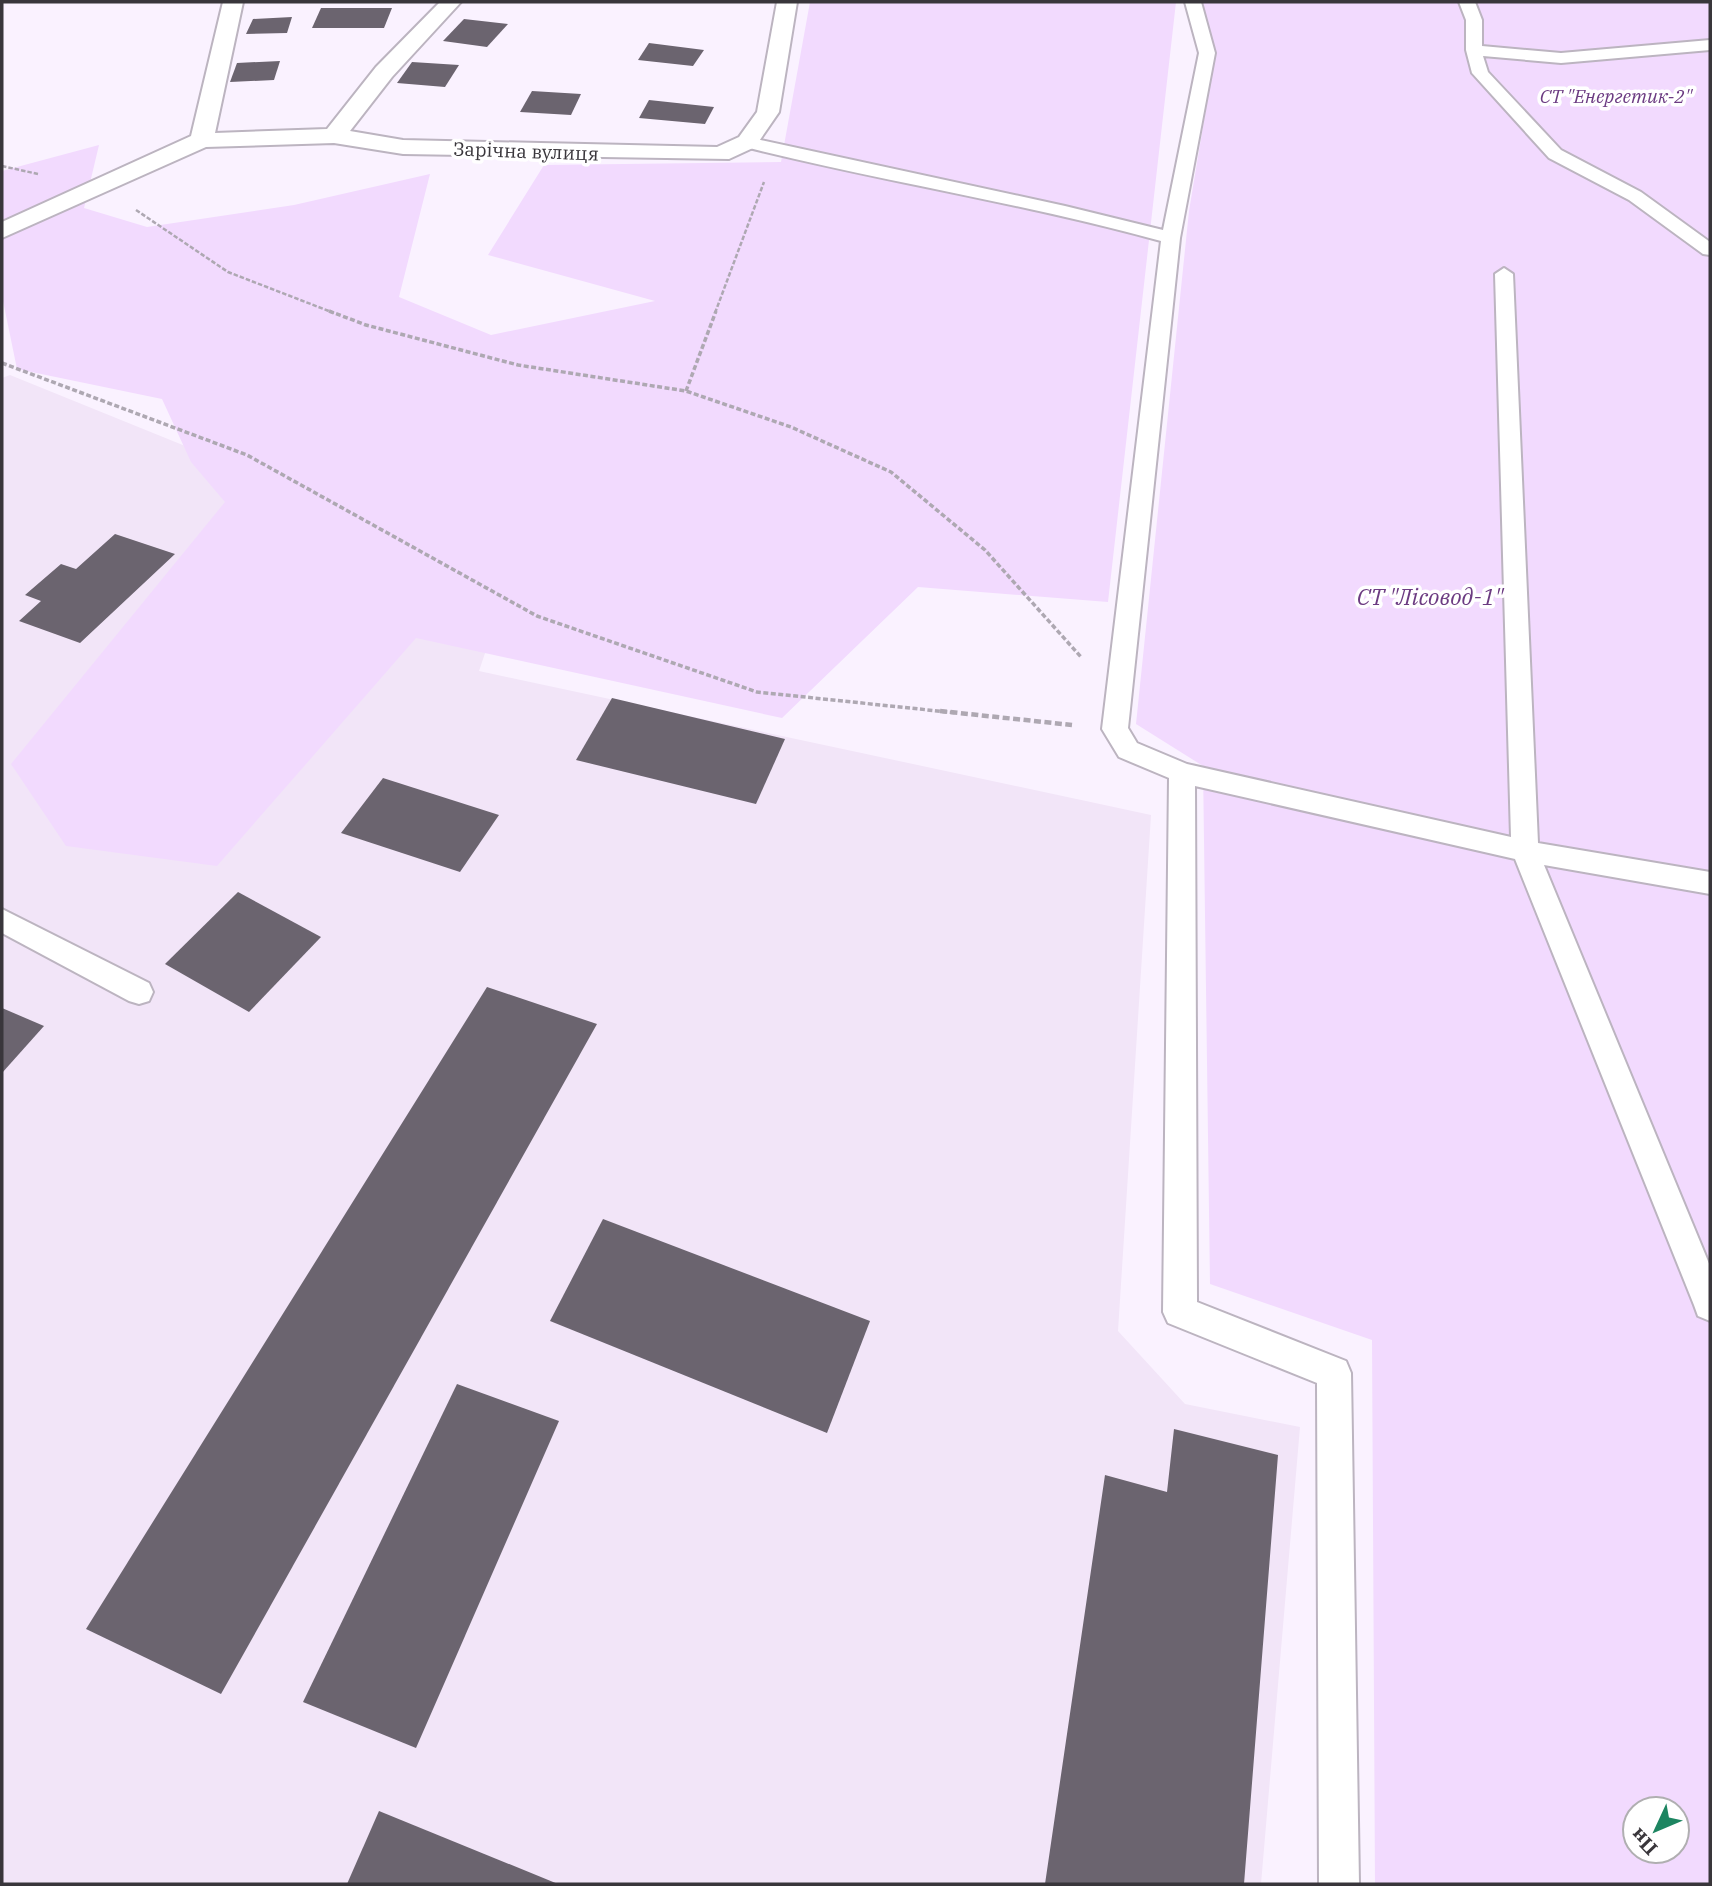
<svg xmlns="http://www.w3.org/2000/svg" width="1712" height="1886" font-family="'IBM Plex Serif',serif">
  <rect width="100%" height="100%" fill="#faf2ff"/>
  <polygon fill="#f2e5f8" points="10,375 237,467 501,606 479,671 1151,815 1118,1331 1185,1404 1300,1427 1261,1884 2,1884 2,378"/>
  <g fill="#f2dafe" fill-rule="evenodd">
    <polygon points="810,2 1176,2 1108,602 918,587 782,718 416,638 217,866 66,846 11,764 225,502 191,462 162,399 17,369 2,296 2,171 99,145 84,208 147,227 294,205 430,174 399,297 491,335 655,301 488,255 544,165 781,162"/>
    <path d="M1198 2H1710V1884H1375L1372 1340 1210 1284 1203 766 1136 724 1189 211 1215 54ZM1635 1809H1677V1851H1635Z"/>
  </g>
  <g fill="#6b646f">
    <polygon points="321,8 392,8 384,28 312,28"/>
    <polygon points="292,17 287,33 246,34 253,19"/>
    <polygon points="464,19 508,24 487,47 443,41"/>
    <polygon points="649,43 704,50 693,66 638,60"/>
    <polygon points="280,61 274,80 230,82 237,63"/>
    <polygon points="412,62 459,65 445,87 397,83"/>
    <polygon points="532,91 581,94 571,115 520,112"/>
    <polygon points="649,100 714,107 705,124 639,118"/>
    <polygon points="115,534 175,554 80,643 19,621 41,601 25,595 61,564 76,569"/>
    <polygon points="612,698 785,739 756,804 576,760"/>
    <polygon points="383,778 499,815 460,872 341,833"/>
    <polygon points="238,892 321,937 249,1012 165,964"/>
    <polygon points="487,987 597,1024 221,1694 86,1629"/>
    <polygon points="2,1008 44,1026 2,1073"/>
    <polygon points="603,1219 870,1321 827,1433 550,1321"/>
    <polygon points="457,1384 559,1421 416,1748 303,1702"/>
    <polygon points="1174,1429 1278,1455 1244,1884 1045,1884 1105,1475 1167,1492"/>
    <polygon points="379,1811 558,1884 347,1884"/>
  </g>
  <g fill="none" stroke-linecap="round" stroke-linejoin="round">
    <defs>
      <g id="lane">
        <path d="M1185 2H1201L1215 53 1180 238 1128 728 1137 743 1187 764 1511 837 1495 274 1504 268 1513 274 1538 843 1710 872V894L1544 865 1710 1266V1321L1698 1316 1694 1305 1515 859 1195 786 1197 1302 1346 1361 1351 1373 1359 1884H1319L1317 1383 1168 1323 1163 1312 1169 778 1119 757 1102 729 1161 241C1023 203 880 181 741 146L738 142 747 137 1065 206 1163 230 1199 53Z"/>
        <polygon points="1459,2 1475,2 1482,20 1482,46 1561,53 1710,40 1710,50 1561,63 1483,56 1488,72 1561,150 1641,192 1710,242 1710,255 1703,254 1629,200 1549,158 1472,73 1466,50 1466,20"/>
        <polygon points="2,909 149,983 153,992 149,1001 139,1004 129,1001 2,933"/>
      </g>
      <polygon id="street" points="223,2 243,2 215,133 327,129 376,67 440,2 461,2 392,77 350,131 403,140 717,147 739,137 757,112 777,2 797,2 779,112 755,147 729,159 403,154 334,143 206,147 2,238 2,222 191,136"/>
    </defs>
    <use href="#lane" stroke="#bcb4c0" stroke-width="4"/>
    <use href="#street" stroke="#bcb4c0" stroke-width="4"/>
    <g stroke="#aea8b2" stroke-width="2.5" stroke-dasharray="4.5 2" stroke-linecap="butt">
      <polyline points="2,166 38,174"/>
      <polyline points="136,210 228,272 334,313"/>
      <polyline points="715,313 764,182"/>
    </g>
    <g stroke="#aea8b2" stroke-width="3.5" stroke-dasharray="5 2.5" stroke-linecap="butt">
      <polyline points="329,311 366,325 518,365 686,391 791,427 891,472 985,550 1081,657"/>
      <polyline points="2,363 247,455 537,616 757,692 957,713"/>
      <polyline points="686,391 716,311"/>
    </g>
    <polyline stroke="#aea8b2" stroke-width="4.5" stroke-dasharray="7 3.5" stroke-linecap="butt" points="940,711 1072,725"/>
    <use href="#lane" fill="#fff" fill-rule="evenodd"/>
    <use href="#street" fill="#fff" fill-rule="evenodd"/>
  </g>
  <g text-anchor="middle" stroke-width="7" stroke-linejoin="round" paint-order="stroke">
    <g font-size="19" font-style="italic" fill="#6c3b82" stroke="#fff">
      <text x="1616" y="103">СТ "Енергетик-2"</text>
    </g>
    <g font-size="19" fill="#39363b" stroke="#fff">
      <text transform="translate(526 151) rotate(2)" y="7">Зарічна вулиця</text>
    </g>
    <g font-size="23" font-style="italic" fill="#6c3b82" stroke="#fff">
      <text x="1430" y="605">СТ "Лісовод-1"</text>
    </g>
  </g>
  <rect width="1712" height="1886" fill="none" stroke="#39363b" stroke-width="7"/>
  <g transform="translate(1656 1830) rotate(226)"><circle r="33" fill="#ffffff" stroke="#b0afb1" stroke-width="2"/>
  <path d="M0-5L12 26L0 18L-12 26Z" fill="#1d8561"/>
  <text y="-10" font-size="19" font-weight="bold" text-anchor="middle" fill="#39363b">Пн</text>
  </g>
</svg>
